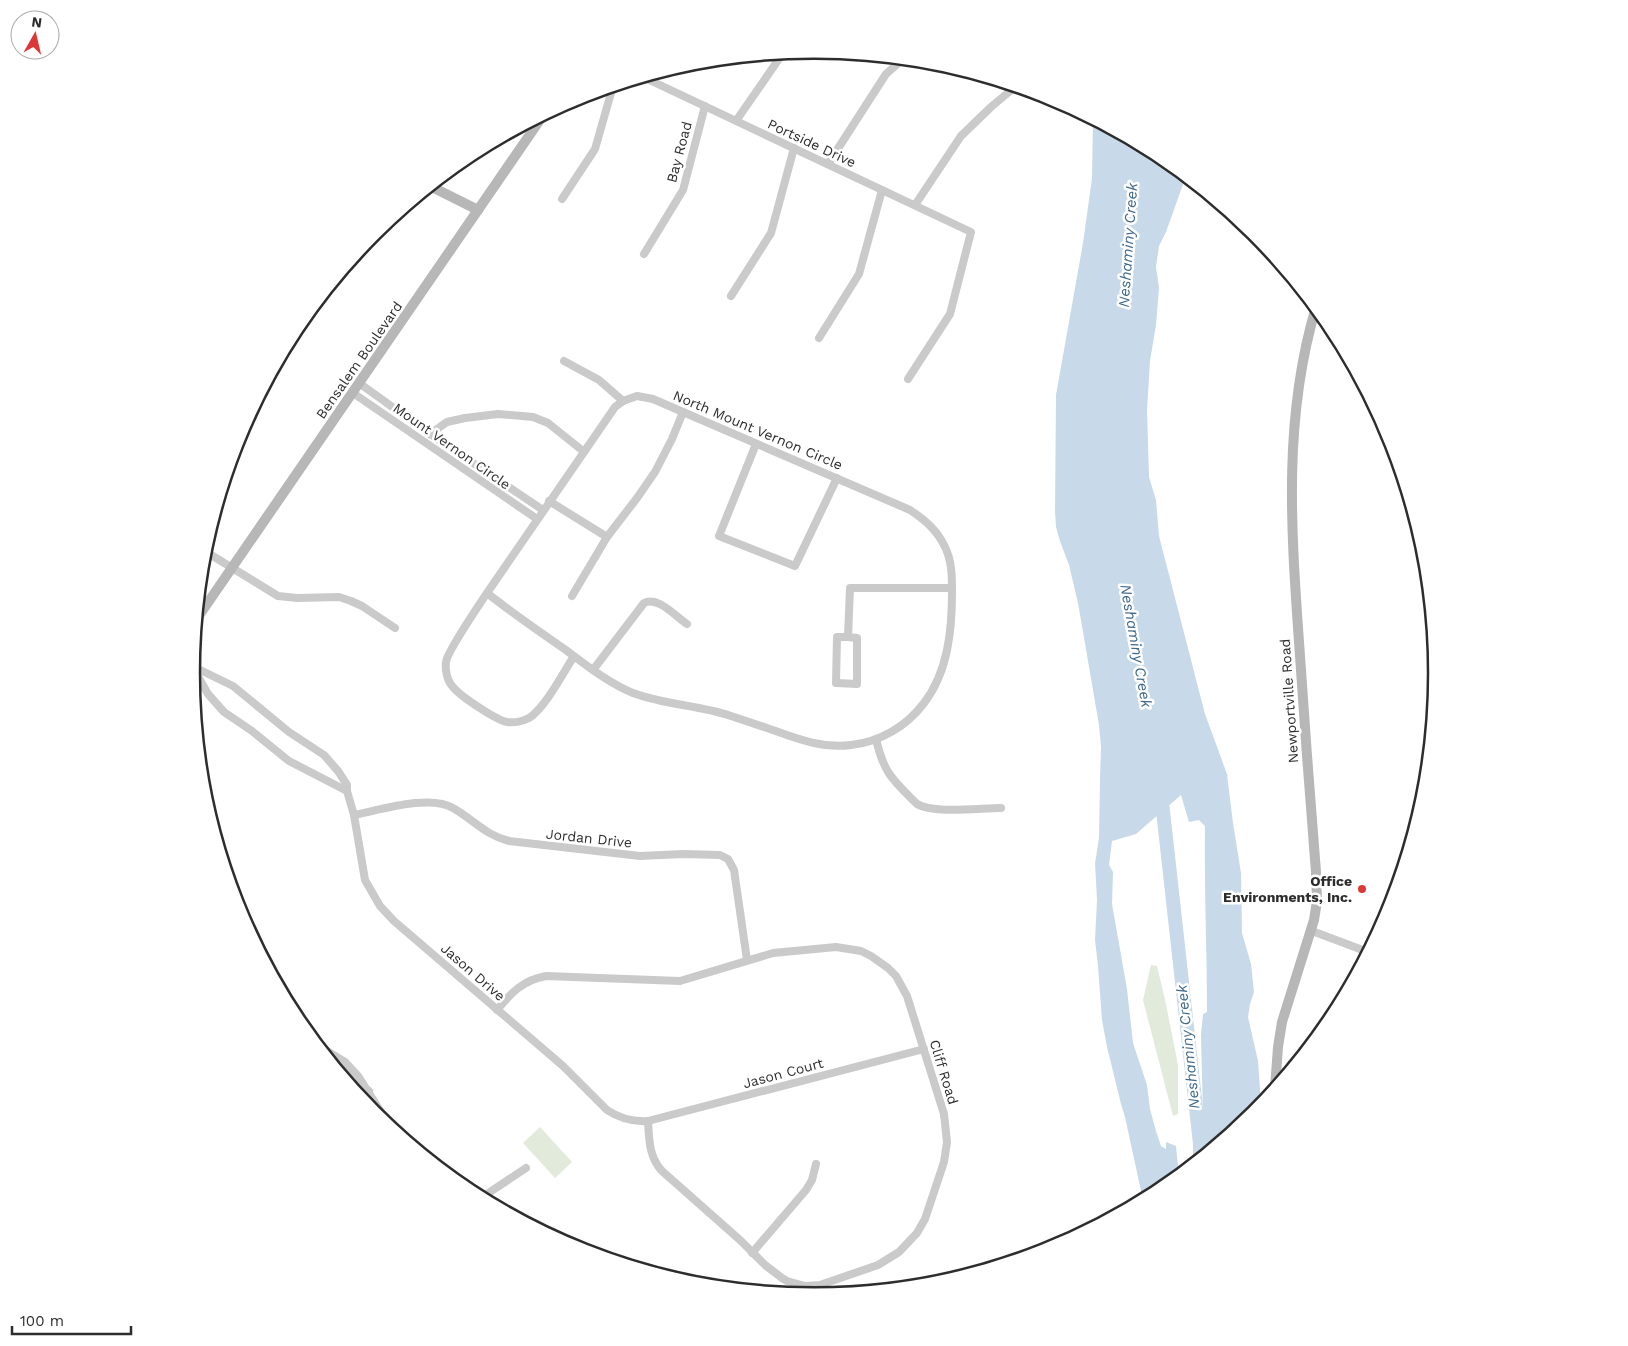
<svg xmlns="http://www.w3.org/2000/svg" width="1628" height="1346" font-family="'Work Sans',sans-serif">
  <rect width="100%" height="100%" fill="#fff"/>
  <g fill="#e2eadb">
    <polygon points="1151,965 1157,966 1166,1004 1178,1065 1178,1114 1173,1116 1143,1000"/>
    <polygon points="540,1127 572,1162 555,1178 523,1143"/>
  </g>
  <path fill="#c8dae9" d="M1093 119 1160 155 1186 176 1166 232 1159 246 1156 267 1159 288 1156 325 1150 361 1147 410 1149 477 1156 500 1159 536 1205 714 1227 774 1233 823 1241 873 1242 933 1251 964 1254 992 1250 1004 1248 1017 1258 1061 1260 1089V1107L1254 1114 1204 1155 1201 1035 1203 1014 1207 1012C1207 950 1204 888 1205 826L1199 820 1189 822 1181 795 1136 834 1112 841 1109 865 1113 872 1112 904 1127 989 1133 1043 1147 1085 1150 1109 1156 1131 1161 1146 1166 1149V1142L1176 1146 1179 1175 1160 1191 1143 1200 1125 1117 1121 1104 1107 1047 1102 1020 1098 966 1095 940 1097 900 1095 863 1099 838 1100 779 1101 747 1099 725 1078 603 1069 565 1060 541 1056 527 1055 511 1056 395 1083 243 1092 178Z"/>
  <g fill="none" stroke-linecap="round" stroke-linejoin="round">
    <polyline stroke="#c8dae9" stroke-width="14" points="1161,793 1200,1144 1200,1158"/>
    <g stroke="#cacaca" stroke-width="8">
      <polyline points="643,77 971,232 950,314 908,379"/>
      <polyline points="736,121 783,53"/>
      <polyline points="828,164 886,74 903,59"/>
      <polyline points="562,199 595,149 613,86"/>
      <polyline points="915,205 961,136 991,107 1016,86"/>
      <polyline points="644,254 683,190 705,106"/>
      <polyline points="731,296 771,233 794,148"/>
      <polyline points="819,338 859,274 882,190"/>
      <polyline points="564,361 599,380 623,401"/>
      <polyline points="359,383 430,434 543,510"/>
      <polyline points="353,393 537,519"/>
      <polyline points="430,434 447,422 465,418 498,414 533,417 548,423 583,451"/>
      <polyline points="756,444 719,536 795,566 837,478"/>
      <polyline points="549,501 607,537"/>
      <polyline points="203,550 278,596 297,598 339,597 351,601 362,606 395,628"/>
      <path d="M487 593C511 612 537 630 563 648 585 664 608 683 633 693 665 705 699 705 731 716 743 720 755 724 767 728 795 738 821 749 851 745 880 742 907 726 924 703 948 672 952 630 952 592 952 577 952 561 945 547 937 530 925 520 910 510L683 412 653 399 637 396 623 401 615 407 487 593C479 605 447 652 446 662 445 670 447 681 453 687 460 696 496 720 507 722 514 723 523 721 529 718 545 708 563 673 574 656"/>
      <polyline points="572,596 607,537 637,498 655,472 672,439 683,412"/>
      <polyline points="848,637 857,638 857,684 836,683 837,637 848,637 850,588 952,588"/>
      <path d="M192 666 233 686 289 732 324 755 338 771 347 785V791L354 815 365 880 380 906 394 921 563 1066 607 1110C619 1118 633 1122 648 1121L924 1049"/>
      <polyline points="192,666 208,694 224,712 252,731 289,761 347,791"/>
      <path d="M593 670 644 603C658 596 675 616 687 624"/>
      <path d="M876 739C884 774 893 780 917 804 933 814 980 808 1001 808"/>
      <path d="M354 815C380 810 430 794 453 808 474 820 485 835 509 841L640 856 683 854 720 855 728 859 734 870 747 960"/>
      <polyline points="1312,931 1368,952"/>
      <path d="M497 1010C511 993 523 980 546 976L680 981 773 953 836 947 861 951 871 956 888 968 896 976 907 996 944 1114 947 1142 944 1162 925 1219 917 1233 899 1252 878 1265 820 1285 805 1286 787 1281 782 1278 765 1265 740 1240 662 1171C649 1157 649 1139 648 1121"/>
      <polyline points="317,1045 345,1062 358,1076 391,1128"/>
      <polyline points="361,1099 369,1091"/>
      <polyline points="481,1198 526,1168"/>
      <polyline points="752,1253 806,1190 812,1180 816,1164"/>
    </g>
    <g stroke="#b7b7b7" stroke-width="10">
      <polyline points="430,186 478,210"/>
      <polyline points="196,620 544,114"/>
      <path d="M1275 1088 1278 1047 1282 1022 1314 920 1317 901 1316 872C1310 795 1304 719 1299 642 1291 528 1283 418 1316 307"/>
    </g>
  </g>
  <circle fill="#dc3837" stroke="#fff" stroke-width="2" cx="1362" cy="889" r="5"/>
  <g text-anchor="middle" stroke-width="5" stroke-linejoin="round" paint-order="stroke">
    <g font-size="14" fill="#2d2d2d" stroke="#fff">
      <text transform="translate(812 143) rotate(25)" y="5">Portside Drive</text>
      <text transform="translate(679 152) rotate(-75)" y="5">Bay Road</text>
      <text transform="translate(359 360) rotate(-55)" y="5">Bensalem Boulevard</text>
      <text transform="translate(758 430) rotate(23)" y="5">North Mount Vernon Circle</text>
      <text transform="translate(452 446) rotate(35)" y="5">Mount Vernon Circle</text>
      <text transform="translate(1289 701) rotate(-94)" y="5">Newportville Road</text>
      <text transform="translate(589 838) rotate(6)" y="5">Jordan Drive</text>
      <text transform="translate(473 972) rotate(41)" y="5">Jason Drive</text>
      <text transform="translate(944 1072) rotate(73)" y="5">Cliff Road</text>
      <text transform="translate(783 1073) rotate(-15)" y="5">Jason Court</text>
    </g>
    <g font-size="14" font-weight="bold" fill="#2d2d2d" stroke="#fff" text-anchor="end">
      <text x="1352" y="886">Office<tspan x="1352" dy="16">Environments, Inc.</tspan></text>
    </g>
    <g font-size="15" font-style="italic" fill="#3f688b" stroke="#fff">
      <text transform="translate(1128 245) rotate(-86)" y="5">Neshaminy Creek</text>
      <text transform="translate(1136 646) rotate(80)" y="5">Neshaminy Creek</text>
      <text transform="translate(1188 1047) rotate(-96)" y="5">Neshaminy Creek</text>
    </g>
  </g>
  <path d="M0 0H1628V1346H0ZM200 673a614 614 0 1 1 1228 0a614 614 0 1 1-1228 0Z" fill="#fff" fill-rule="evenodd"/>
  <path fill="none" stroke="#2d2d2d" stroke-width="2.5" d="M200 673a614 614 0 1 1 1228 0a614 614 0 1 1-1228 0Z"/>
  <g transform="translate(35 35) rotate(8)"><circle r="24" fill="#ffffff" stroke="#ababab"/>
  <path d="M0-4L9 19L0 12L-9 19Z" fill="#dc3837"/>
  <text y="-8" font-size="14" font-weight="bold" text-anchor="middle" fill="#2d2d2d">N</text>
  </g>
  <path d="M12 1326v8h119v-8" fill="none" stroke="#2d2d2d" stroke-width="2.5"/>
  <text x="20" y="1326" font-size="15" fill="#2d2d2d" stroke="#ffffff" stroke-width="4" paint-order="stroke">100 m</text>
</svg>
